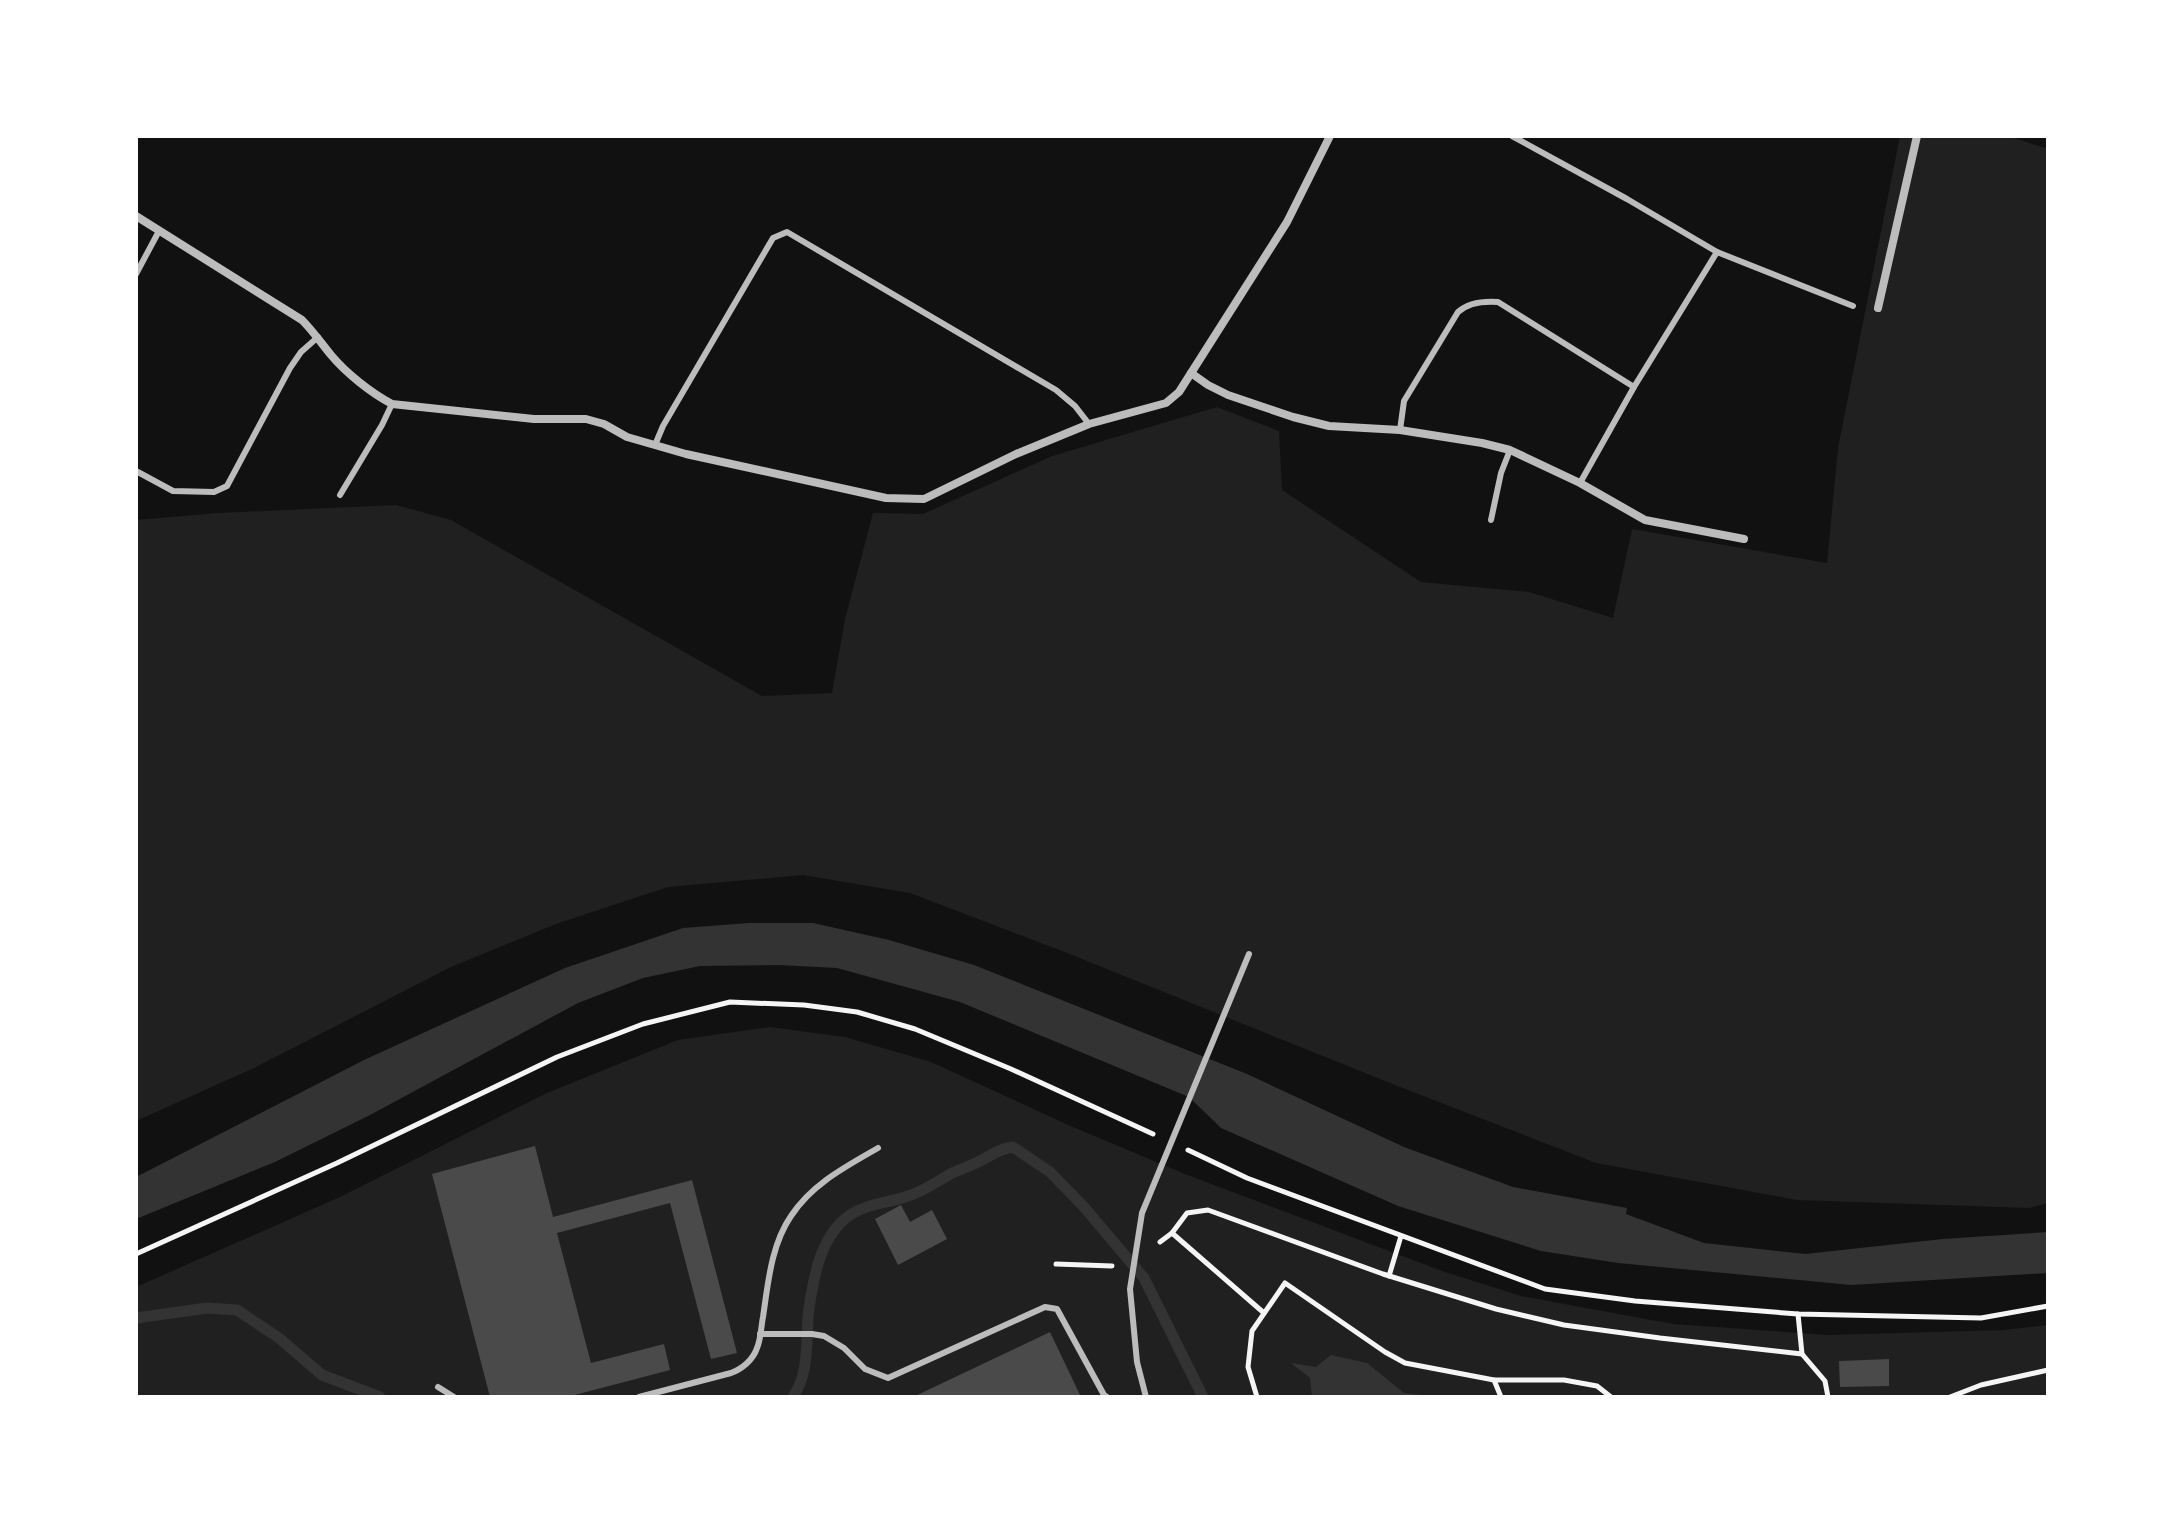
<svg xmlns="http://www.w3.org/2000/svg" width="2184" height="1533" font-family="'Fira Sans Condensed',sans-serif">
  <rect width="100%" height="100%" fill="#111"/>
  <g fill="#202020">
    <polygon points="1900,136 2008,136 2048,149 2048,1203 2029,1208 1797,1200 1596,1163 1395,1085 1062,951 910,893 803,875 668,887 556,924 451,967 254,1068 136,1121 136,520 218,513 396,505 451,520 762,696 832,693 845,619 873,513 923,514 1052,456 1217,407 1279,431 1282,490 1421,582 1529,592 1613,618 1632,529 1827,563 1838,448"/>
    <polygon points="770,1027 845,1037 931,1062 1073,1127 1185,1174 1442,1271 1521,1296 1673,1324 1829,1335 2004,1330 2048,1325 2048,1397 136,1397 136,1287 340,1197 547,1093 678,1040"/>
  </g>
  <g fill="#333">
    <polygon points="749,923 813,923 889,940 974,965 1247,1074 1404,1147 1513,1187 1627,1208 1626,1214 1704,1243 1805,1254 1943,1239 2048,1232 2048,1273 1851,1285 1618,1263 1541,1251 1398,1206 1221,1128 1189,1097 960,1002 837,968 779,965 700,966 643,978 578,1003 370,1115 275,1162 136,1219 136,1177 364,1060 565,968 683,928"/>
    <polygon points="1331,1355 1367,1363 1404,1393 1438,1397 1312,1397 1310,1378 1291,1363 1316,1367"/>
  </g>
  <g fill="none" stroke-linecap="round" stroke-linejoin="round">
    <g stroke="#333" stroke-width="11">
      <polyline points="136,1318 207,1308 237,1310 279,1338 322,1375 380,1397"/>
      <path d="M793 1397C811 1370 805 1338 809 1308 814 1275 821 1235 850 1215 868 1203 889 1203 908 1196 924 1191 938 1181 952 1173 961 1169 971 1166 980 1161 992 1155 999 1149 1013 1147L1050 1172 1084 1207 1144 1278 1203 1397"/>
    </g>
  </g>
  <g fill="#4a4a4a">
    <polygon points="535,1146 553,1217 692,1180 737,1353 711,1359 670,1203 557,1233 591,1363 664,1344 670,1370 567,1397 490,1397 432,1174"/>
    <polygon points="901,1205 910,1222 932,1210 947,1239 898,1265 875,1219"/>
    <polygon points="1050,1332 1081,1397 913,1397"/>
    <polygon points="1889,1359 1889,1386 1840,1387 1839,1361"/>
  </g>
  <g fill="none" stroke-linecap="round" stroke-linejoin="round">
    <g stroke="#f5f5f5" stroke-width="5">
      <polyline points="1188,1150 1247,1178 1545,1289 1635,1301 1798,1314 1981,1318 2048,1306"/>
      <polyline points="1172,1233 1264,1313"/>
      <polyline points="1160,1242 1172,1233 1187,1213 1208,1210 1383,1274 1496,1309 1564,1325 1660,1338 1802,1354 1825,1381 1828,1397"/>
      <polyline points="136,1254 337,1163 557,1057 643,1024 730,1002 804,1005 857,1012 915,1029 1011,1069 1153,1134"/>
      <polyline points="1056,1264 1112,1266"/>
      <polyline points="1389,1276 1401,1236"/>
      <polyline points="1798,1314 1802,1354"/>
      <polyline points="1494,1380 1501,1397"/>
      <polyline points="1257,1397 1248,1367 1252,1331 1285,1283 1385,1352 1405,1363 1494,1380 1564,1380 1597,1386 1611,1397"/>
      <polyline points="1950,1397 1981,1385 2048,1370"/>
    </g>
    <g stroke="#bcbcbc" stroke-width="6">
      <polyline points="1512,136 1627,199 1717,252 1853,306"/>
      <polyline points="136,274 159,231"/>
      <path d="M1400 430 1404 401 1458 312C1468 303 1484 301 1498 302L1634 387"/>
      <polyline points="655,445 663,426 773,238 787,232 1056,390 1075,406 1089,424"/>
      <polyline points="136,471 173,491 214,492 227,486 290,368 301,352 318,337"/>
      <polyline points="1580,483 1634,387 1717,252"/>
      <polyline points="340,495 382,425 392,404"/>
      <polyline points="1491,520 1501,473 1510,450"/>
      <polyline points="760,1334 812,1334 824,1336 844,1348 865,1369 888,1378 1045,1307 1057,1309 1104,1395 1107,1397"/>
      <polyline points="438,1387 454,1397"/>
      <path d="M639 1397 731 1373C742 1369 753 1360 757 1348 761 1339 761 1327 763 1317 768 1284 771 1245 791 1216 812 1184 845 1167 878 1148"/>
      <polyline points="1146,1397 1137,1362 1130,1289 1142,1213 1249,954"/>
    </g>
    <g stroke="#bcbcbc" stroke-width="8">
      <path d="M136 216 302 320C313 331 321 343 331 355 346 373 371 393 392 404L534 419H586L604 424 627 437 686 454 886 498 924 499 1016 454 1089 424 1166 403 1179 392 1287 222 1330 136"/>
      <polyline points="1878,308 1917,136"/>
      <polyline points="1191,373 1208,385 1228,395 1293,417 1329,426 1400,430 1482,443 1510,450 1580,483 1645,520 1744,539"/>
    </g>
  </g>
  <rect width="2184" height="1533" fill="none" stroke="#ffffff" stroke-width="276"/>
</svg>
